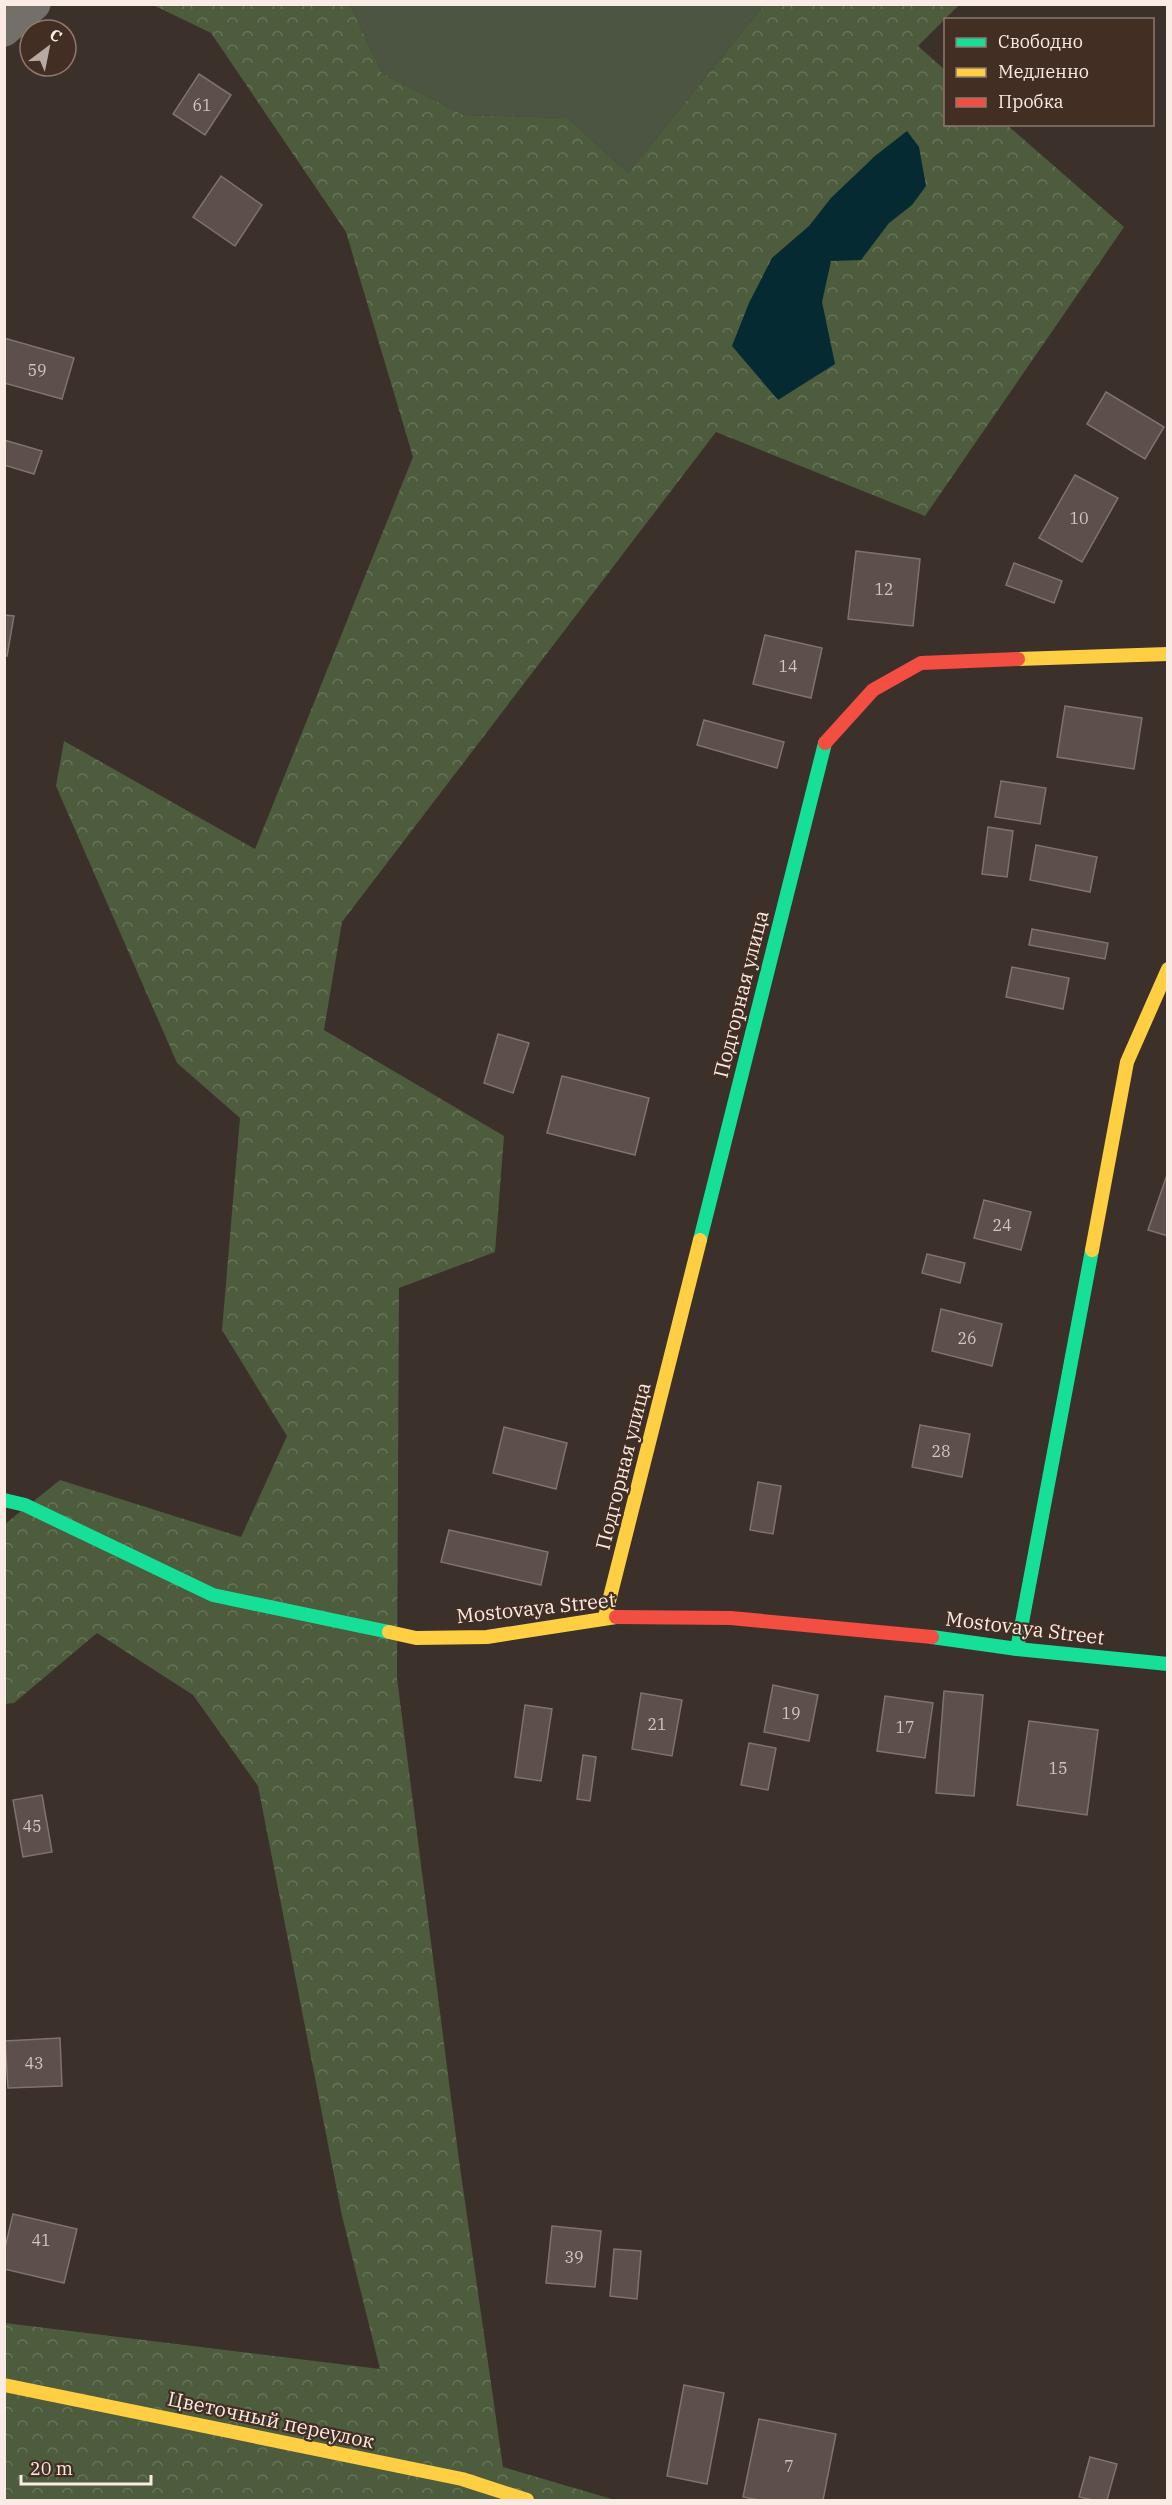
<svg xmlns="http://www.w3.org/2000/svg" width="1172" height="2505" font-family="'IBM Plex Serif',serif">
  <defs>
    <pattern id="forest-crowns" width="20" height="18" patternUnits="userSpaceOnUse" patternTransform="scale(1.5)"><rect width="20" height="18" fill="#4c5c3d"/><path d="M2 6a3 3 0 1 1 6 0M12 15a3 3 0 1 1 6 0" fill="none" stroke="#677459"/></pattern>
  </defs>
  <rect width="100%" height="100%" fill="#3c302a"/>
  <polygon fill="#4c5542" points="350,5 764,5 628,173 568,118 463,115 382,73"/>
  <polygon fill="url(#forest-crowns)" points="153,5 350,5 382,73 463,115 568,118 628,173 764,5 959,5 918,46 945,70 946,124 1007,125 1124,227 925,516 716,432 342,922 324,1030 504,1136 495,1252 399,1288 397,1678 459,2160 503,2467 615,2500 5,2500 5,2323 380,2369 342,2216 258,1786 193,1695 97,1633 14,1703 5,1704 5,1524 60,1480 241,1537 287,1436 222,1330 240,1118 177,1063 56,786 64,741 255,849 413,457 346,232 211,33"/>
  <polygon fill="#052a32" points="907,131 919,147 926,186 912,205 889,223 861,260 831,261 822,302 835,364 778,400 732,346 749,303 772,258 809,226 831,198 875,156"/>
  <g fill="#5d4f4c" stroke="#7e7370" stroke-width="1.5">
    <polygon points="199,74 231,95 205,135 173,114"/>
    <polygon points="221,176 262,205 235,246 193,217"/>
    <polygon points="4,338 74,358 62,399 4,383"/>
    <polygon points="1106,392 1164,427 1145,459 1087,424"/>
    <polygon points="4,440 42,451 34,474 4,465"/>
    <polygon points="1075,475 1118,498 1082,562 1039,538"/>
    <polygon points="856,551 920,559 913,626 848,619"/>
    <polygon points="1014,563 1062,581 1054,603 1006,585"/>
    <polygon points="4,615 14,616 7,656 4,655"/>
    <polygon points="765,635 822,648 811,698 753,684"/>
    <polygon points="1065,706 1142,718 1134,769 1057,757"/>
    <polygon points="704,720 784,742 777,768 697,745"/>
    <polygon points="1001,781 1046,788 1040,824 995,817"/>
    <polygon points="988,827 1013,831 1007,877 982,874"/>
    <polygon points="1036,845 1097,857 1090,892 1030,880"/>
    <polygon points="1032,929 1108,943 1105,959 1029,945"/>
    <polygon points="1012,967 1069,978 1063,1009 1006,997"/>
    <polygon points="498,1034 529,1043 513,1093 484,1083"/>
    <polygon points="562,1076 649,1098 635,1155 547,1133"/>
    <polygon points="1168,1172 1168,1236 1148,1230"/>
    <polygon points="984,1200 1031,1212 1021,1250 974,1238"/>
    <polygon points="927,1254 965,1263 960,1283 922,1273"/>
    <polygon points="941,1309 1002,1324 992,1366 932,1351"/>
    <polygon points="920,1425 970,1434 962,1477 912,1467"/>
    <polygon points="504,1427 567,1443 556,1489 493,1473"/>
    <polygon points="758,1482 781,1486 773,1534 750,1530"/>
    <polygon points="449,1530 548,1552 541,1585 441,1562"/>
    <polygon points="773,1685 818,1695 809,1741 764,1732"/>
    <polygon points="944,1691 983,1695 974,1796 936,1793"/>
    <polygon points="641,1693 682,1700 672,1756 632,1749"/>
    <polygon points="885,1696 933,1703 925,1758 877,1751"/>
    <polygon points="525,1705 552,1709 541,1781 515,1777"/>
    <polygon points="1029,1721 1098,1730 1087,1815 1017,1805"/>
    <polygon points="749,1743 776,1748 768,1790 741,1785"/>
    <polygon points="583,1755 596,1757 590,1801 577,1799"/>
    <polygon points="42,1795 52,1852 23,1857 13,1800"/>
    <polygon points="60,2038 62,2086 8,2088 5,2041"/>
    <polygon points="13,2214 77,2229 64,2283 4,2269 4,2252"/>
    <polygon points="552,2226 601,2231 595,2287 546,2283"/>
    <polygon points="614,2249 641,2251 637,2299 610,2296"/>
    <polygon points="684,2385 724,2393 707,2484 667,2476"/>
    <polygon points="759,2419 836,2434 823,2500 759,2500 743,2497"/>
    <polygon points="1090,2457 1117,2464 1107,2500 1093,2500 1079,2497"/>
  </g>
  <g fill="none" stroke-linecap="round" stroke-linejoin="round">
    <polyline stroke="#736f69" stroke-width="33" points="4,30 34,4"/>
    <g stroke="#16e098" stroke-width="14">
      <polyline points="700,1240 825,743"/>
      <polyline points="4,1500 25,1505 213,1595 389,1632"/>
      <polyline points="932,1637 1017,1649 1168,1664"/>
      <polyline points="1017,1649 1092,1250"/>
    </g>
    <g stroke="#ffcf43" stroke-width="14">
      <polyline points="1018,659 1168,654"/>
      <polyline points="1092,1250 1127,1062 1168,969"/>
      <polyline points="605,1617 700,1240"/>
      <polyline points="389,1632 416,1638 487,1637 616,1617"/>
      <polyline points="4,2385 462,2479 527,2500"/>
    </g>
    <g stroke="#f24e42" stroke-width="14">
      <polyline points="825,743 873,690 921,663 1018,659"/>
      <polyline points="616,1617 731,1618 932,1637"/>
    </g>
  </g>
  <g text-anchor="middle" stroke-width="4.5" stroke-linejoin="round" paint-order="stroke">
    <g font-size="16" fill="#d3c4be">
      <text x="202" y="111">61</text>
      <text x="37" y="376">59</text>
      <text x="1079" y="524">10</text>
      <text x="884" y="595">12</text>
      <text x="788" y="672">14</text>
      <text x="1002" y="1231">24</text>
      <text x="967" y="1344">26</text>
      <text x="941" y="1457">28</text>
      <text x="791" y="1719">19</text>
      <text x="657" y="1730">21</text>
      <text x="905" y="1733">17</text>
      <text x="1058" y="1774">15</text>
      <text x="32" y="1832">45</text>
      <text x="34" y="2069">43</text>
      <text x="41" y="2246">41</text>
      <text x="574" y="2263">39</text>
      <text x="789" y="2472">7</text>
    </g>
    <g font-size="20" fill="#faebe4" stroke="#432e23">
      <text transform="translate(741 994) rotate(-76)" y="7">Подгорная улица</text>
      <text transform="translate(623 1466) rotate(-76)" y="7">Подгорная улица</text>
      <text transform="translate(536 1608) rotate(-6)" y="7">Mostovaya Street</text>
      <text transform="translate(1025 1628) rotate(7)" y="7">Mostovaya Street</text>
      <text transform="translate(271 2420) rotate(12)" y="7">Цветочный переулок</text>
    </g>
  </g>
  <rect width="1172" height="2505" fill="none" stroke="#faebe4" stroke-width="12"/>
  <rect x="944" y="18" width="210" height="108" fill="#432e23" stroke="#8c7a70" stroke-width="1.5"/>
  <rect x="956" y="38" width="30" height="9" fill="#16e098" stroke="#8c7a70" stroke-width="1.5"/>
  <text x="998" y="48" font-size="18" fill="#faebe4">Свободно</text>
  <rect x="956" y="68" width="30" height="9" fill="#ffcf43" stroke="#8c7a70" stroke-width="1.5"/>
  <text x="998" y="78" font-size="18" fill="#faebe4">Медленно</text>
  <rect x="956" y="98" width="30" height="9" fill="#f24e42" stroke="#8c7a70" stroke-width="1.5"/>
  <text x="998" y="108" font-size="18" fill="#faebe4">Пробка</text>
  <g transform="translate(48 48) rotate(32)"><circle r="28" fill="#432e23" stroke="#8c7a70" stroke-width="1.5"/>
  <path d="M0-4.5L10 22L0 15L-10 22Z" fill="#b8aaa3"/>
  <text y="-9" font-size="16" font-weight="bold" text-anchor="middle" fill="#faebe4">С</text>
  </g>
  <path d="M21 2475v9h130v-9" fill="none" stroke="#faebe4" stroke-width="3"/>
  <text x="30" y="2475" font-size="18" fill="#faebe4" stroke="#432e23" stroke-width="4.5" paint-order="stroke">20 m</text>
</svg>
